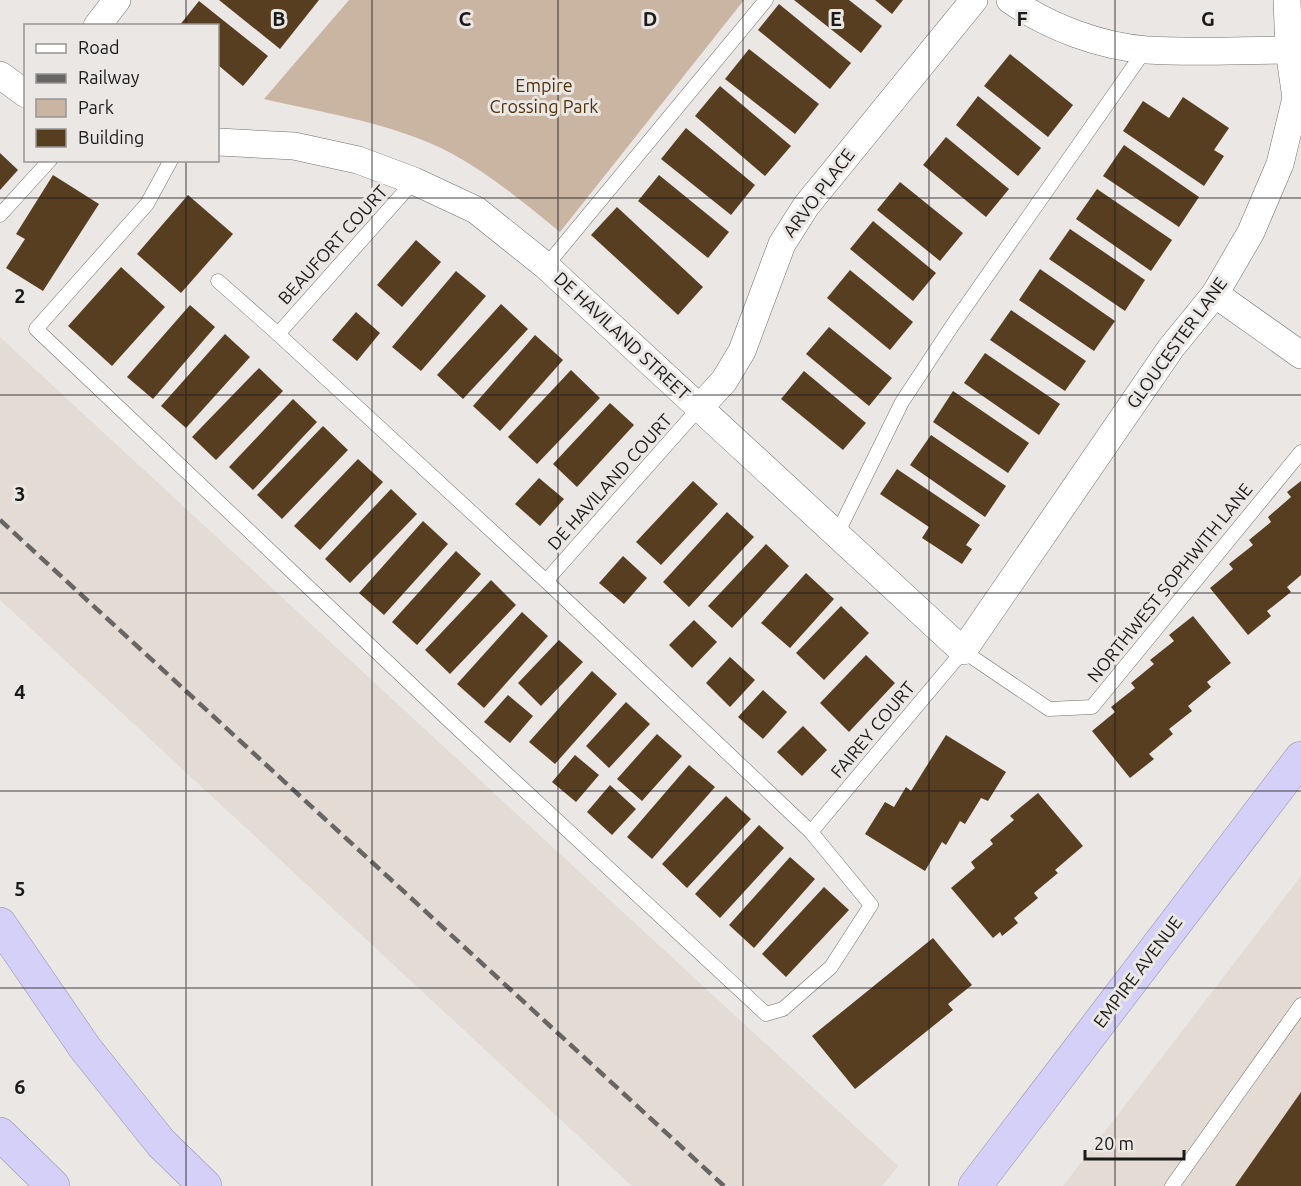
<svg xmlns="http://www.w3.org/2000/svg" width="1301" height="1186" font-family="Ubuntu,sans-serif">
  <rect width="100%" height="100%" fill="#eae7e5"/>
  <g fill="#e4dcd4">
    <polygon points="0,337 898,1166 882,1186 632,1186 0,600"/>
    <polygon points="1301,876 1301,1186 1063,1186"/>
  </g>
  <path fill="#c9b5a1" d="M349 0H744L560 232C520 200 480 165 432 144 379 121 320 112 264 99Z"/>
  <g fill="#583e21">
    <polygon points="219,0 319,0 280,49"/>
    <polygon points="794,0 849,0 882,26 861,53"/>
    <polygon points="875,0 903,0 892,14"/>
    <polygon points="199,1 268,56 243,86 218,65 218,26 179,26"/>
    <polygon points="779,4 851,63 830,89 758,30"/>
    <polygon points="749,49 819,104 795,134 725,79"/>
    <polygon points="1010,54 1073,105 1048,137 984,86"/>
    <polygon points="720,86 791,146 765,176 695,116"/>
    <polygon points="978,96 1041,148 1018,176 956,125"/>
    <polygon points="1183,97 1229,128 1214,150 1224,156 1204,186 1123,131 1143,101 1169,118"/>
    <polygon points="686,128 755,185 731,215 661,159"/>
    <polygon points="946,137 1009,189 986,217 923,165"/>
    <polygon points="1124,145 1199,197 1179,227 1103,176"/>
    <polygon points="0,153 18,170 0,190"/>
    <polygon points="53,175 99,204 43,291 6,268 25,239 16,234"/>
    <polygon points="659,175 729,232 708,258 638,201"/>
    <polygon points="900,182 963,233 940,261 877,210"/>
    <polygon points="1097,189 1172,240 1151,271 1076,219"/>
    <polygon points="188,195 233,234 181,293 137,254"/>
    <polygon points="617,207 703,287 678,315 591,235"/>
    <polygon points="873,221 936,273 913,301 850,249"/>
    <polygon points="1070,229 1145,280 1125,311 1049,259"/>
    <polygon points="416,240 441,262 402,307 377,285"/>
    <polygon points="121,267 165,307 112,366 68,326"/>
    <polygon points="1040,269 1115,321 1094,351 1019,300"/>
    <polygon points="850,270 913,322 890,350 827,298"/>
    <polygon points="456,271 486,296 421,371 392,347"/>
    <polygon points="501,304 528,329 463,399 437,375"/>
    <polygon points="190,305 215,327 153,399 127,377"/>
    <polygon points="1011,310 1086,361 1065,391 990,340"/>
    <polygon points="356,312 380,333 357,361 332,340"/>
    <polygon points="829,327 892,378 869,406 806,354"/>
    <polygon points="225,334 250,357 186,428 161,406"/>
    <polygon points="535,335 563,360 500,431 473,406"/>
    <polygon points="985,353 1060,404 1039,435 964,383"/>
    <polygon points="259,368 283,391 216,460 192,437"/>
    <polygon points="571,370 600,398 537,464 508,437"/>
    <polygon points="804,371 866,423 843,450 781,399"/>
    <polygon points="953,391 1029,443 1008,473 933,422"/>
    <polygon points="293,399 317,422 253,490 229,467"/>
    <polygon points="610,403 634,425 577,487 553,464"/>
    <polygon points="323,426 348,450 282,519 257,495"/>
    <polygon points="931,435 1006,486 985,517 910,465"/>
    <polygon points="358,459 383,482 320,550 294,526"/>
    <polygon points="897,469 980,525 966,545 972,549 962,564 922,538 929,527 880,494"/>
    <polygon points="539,478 564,499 540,526 515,504"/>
    <polygon points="693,481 718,504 661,565 636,542"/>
    <polygon points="1301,481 1301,575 1287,587 1291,592 1267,611 1271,616 1248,635 1210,588 1233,569 1229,564 1253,545 1249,540 1271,522 1268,517 1291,497 1287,492"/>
    <polygon points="391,489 417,514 350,583 325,559"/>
    <polygon points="727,512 754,537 689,607 663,582"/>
    <polygon points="423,521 448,544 384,615 359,593"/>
    <polygon points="766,544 789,566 732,628 708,606"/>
    <polygon points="456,551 481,574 417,645 392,622"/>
    <polygon points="623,556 647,578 624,604 599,583"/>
    <polygon points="806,573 834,599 790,648 761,623"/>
    <polygon points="491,580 516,605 450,674 425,650"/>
    <polygon points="841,606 869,633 824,680 796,653"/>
    <polygon points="522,612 548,636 484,708 457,684"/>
    <polygon points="1193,616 1231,663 1207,682 1211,687 1188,706 1192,711 1169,729 1173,734 1149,754 1154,759 1130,778 1092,731 1115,712 1111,707 1135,688 1131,683 1154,664 1150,660 1174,641 1169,635"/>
    <polygon points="694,620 717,642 692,668 669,645"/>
    <polygon points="559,640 583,662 541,706 518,683"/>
    <polygon points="866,655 895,683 849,732 820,703"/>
    <polygon points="730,657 755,680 730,707 706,683"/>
    <polygon points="592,671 617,694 555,764 529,742"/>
    <polygon points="763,690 787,712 763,739 738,717"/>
    <polygon points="508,695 533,716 510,743 484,722"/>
    <polygon points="626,702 650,724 609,768 586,746"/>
    <polygon points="803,726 827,750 802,776 777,752"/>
    <polygon points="657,734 682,756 642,801 617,779"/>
    <polygon points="946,735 1006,772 988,801 981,798 965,824 960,821 946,845 942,842 925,871 865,834 885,802 894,807 906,787 911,791"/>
    <polygon points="575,755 599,775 576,802 552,782"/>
    <polygon points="689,765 715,787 652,859 627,837"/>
    <polygon points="610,785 636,809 612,835 587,812"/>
    <polygon points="1038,793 1083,846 1055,870 1058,873 1034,893 1038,898 1014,918 1018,923 1002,936 1000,932 993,938 951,888 975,868 971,862 993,844 990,840 1014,820 1010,816"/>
    <polygon points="726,796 751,819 687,888 662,864"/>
    <polygon points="759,825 784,848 720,918 695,894"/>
    <polygon points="790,857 815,879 754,948 729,925"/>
    <polygon points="824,887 849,910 786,977 762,954"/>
    <polygon points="933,938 972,985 948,1004 953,1010 855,1089 812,1036"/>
    <polygon points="1301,1092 1301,1186 1235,1186"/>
  </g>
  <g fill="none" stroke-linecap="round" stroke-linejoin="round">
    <defs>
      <g id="lane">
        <polyline points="171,160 147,204 36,329 455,726 766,1014 783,1009 831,967 871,905 811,832 546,581 278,334 218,281"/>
        <polyline points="0,215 50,160"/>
        <polyline points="546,266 766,0"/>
        <polyline points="278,334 414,181"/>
        <polyline points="836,536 902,402 952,326 1145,50"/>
        <polyline points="546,581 700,407"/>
        <polyline points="811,832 963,651 1049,709 1092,707 1301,452"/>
        <polyline points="1172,1186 1301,1005"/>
      </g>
      <g id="street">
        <path d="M1010 0C1049 27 1099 46 1147 50 1193 53 1242 50 1289 50"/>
        <polyline points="97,26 117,0"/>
        <polyline points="0,75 26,94"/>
        <polyline points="218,142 294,146 358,160 414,181 476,210 546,266 963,651 1171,348 1215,294 1251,232 1280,164 1296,98 1289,50 1287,0"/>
        <polyline points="1215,294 1301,355"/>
        <polyline points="700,407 724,381 742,351 782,244 806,206 974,0"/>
      </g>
      <g id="highway">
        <polyline points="0,924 85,1048 161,1143 205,1186"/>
        <polyline points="0,1134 53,1186"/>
        <polyline points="975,1186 1301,758"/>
      </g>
    </defs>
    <use href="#lane" stroke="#72706e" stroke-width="15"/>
    <use href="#street" stroke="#72706e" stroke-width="28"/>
    <use href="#highway" stroke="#9390a9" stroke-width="34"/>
    <use href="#lane" stroke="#fff" stroke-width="14"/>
    <use href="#street" stroke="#fff" stroke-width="27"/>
    <use href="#highway" stroke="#d4d0f7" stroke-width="33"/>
    <polyline stroke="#686665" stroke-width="4.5" stroke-dasharray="12 6" stroke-linecap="butt" points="0,520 724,1186"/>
  </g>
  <path fill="none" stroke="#1b1a19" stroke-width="1.5" stroke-opacity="0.55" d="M186 0V26M372 0V1186M558 0V1186M743 0V1186M929 0V1186M1115 0V1186M186 160V1186M0 198H1301M0 395H1301M0 593H1301M0 791H1301M0 988H1301"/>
  <g text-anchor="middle" stroke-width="6" stroke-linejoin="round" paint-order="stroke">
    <g font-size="18" fill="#513209" stroke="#eae7e5">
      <text x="544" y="92">Empire<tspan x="544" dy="21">Crossing Park</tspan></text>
    </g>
    <g font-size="18" fill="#1b1a19" stroke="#eae7e5">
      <text transform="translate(819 193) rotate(-53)" y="6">ARVO PLACE</text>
      <text transform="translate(333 245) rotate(-48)" y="6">BEAUFORT COURT</text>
      <text transform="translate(622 336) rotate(43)" y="6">DE HAVILAND STREET</text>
      <text transform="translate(1177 343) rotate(-54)" y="6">GLOUCESTER LANE</text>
      <text transform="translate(610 482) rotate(-48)" y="6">DE HAVILAND COURT</text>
      <text transform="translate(1170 583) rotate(-51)" y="6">NORTHWEST SOPHWITH LANE</text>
      <text transform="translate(873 730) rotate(-50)" y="6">FAIREY COURT</text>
      <text transform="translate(1138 972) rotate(-53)" y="6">EMPIRE AVENUE</text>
    </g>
  </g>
  <g font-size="20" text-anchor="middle" font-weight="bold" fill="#1b1a19" stroke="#eae7e5" stroke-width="6" stroke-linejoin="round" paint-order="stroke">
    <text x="279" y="26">B</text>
    <text x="465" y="26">C</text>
    <text x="650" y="26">D</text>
    <text x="836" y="26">E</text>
    <text x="1022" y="26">F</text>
    <text x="1208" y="26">G</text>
    <text x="20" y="303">2</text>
    <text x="20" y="501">3</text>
    <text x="20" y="699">4</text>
    <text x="20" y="896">5</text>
    <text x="20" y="1094">6</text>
  </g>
  <rect x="24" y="24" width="195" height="138" fill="#eae7e5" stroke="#979593" stroke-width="1.5"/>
  <rect x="36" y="44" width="30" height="9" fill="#ffffff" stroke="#979593" stroke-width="1.5"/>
  <text x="78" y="54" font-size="18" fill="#1b1a19">Road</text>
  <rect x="36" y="74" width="30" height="9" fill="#686665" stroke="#979593" stroke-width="1.5"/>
  <text x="78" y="84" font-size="18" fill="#1b1a19">Railway</text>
  <rect x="36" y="99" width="30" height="18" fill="#c9b5a1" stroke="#979593" stroke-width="1.5"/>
  <text x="78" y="114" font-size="18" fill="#1b1a19">Park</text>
  <rect x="36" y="129" width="30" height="18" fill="#583e21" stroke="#979593" stroke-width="1.5"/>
  <text x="78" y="144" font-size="18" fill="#1b1a19">Building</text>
  <path d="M1085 1150v9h99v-9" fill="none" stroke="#1b1a19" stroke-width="3"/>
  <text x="1094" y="1150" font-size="18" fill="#1b1a19" stroke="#eae7e5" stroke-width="4.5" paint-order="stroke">20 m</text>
</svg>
